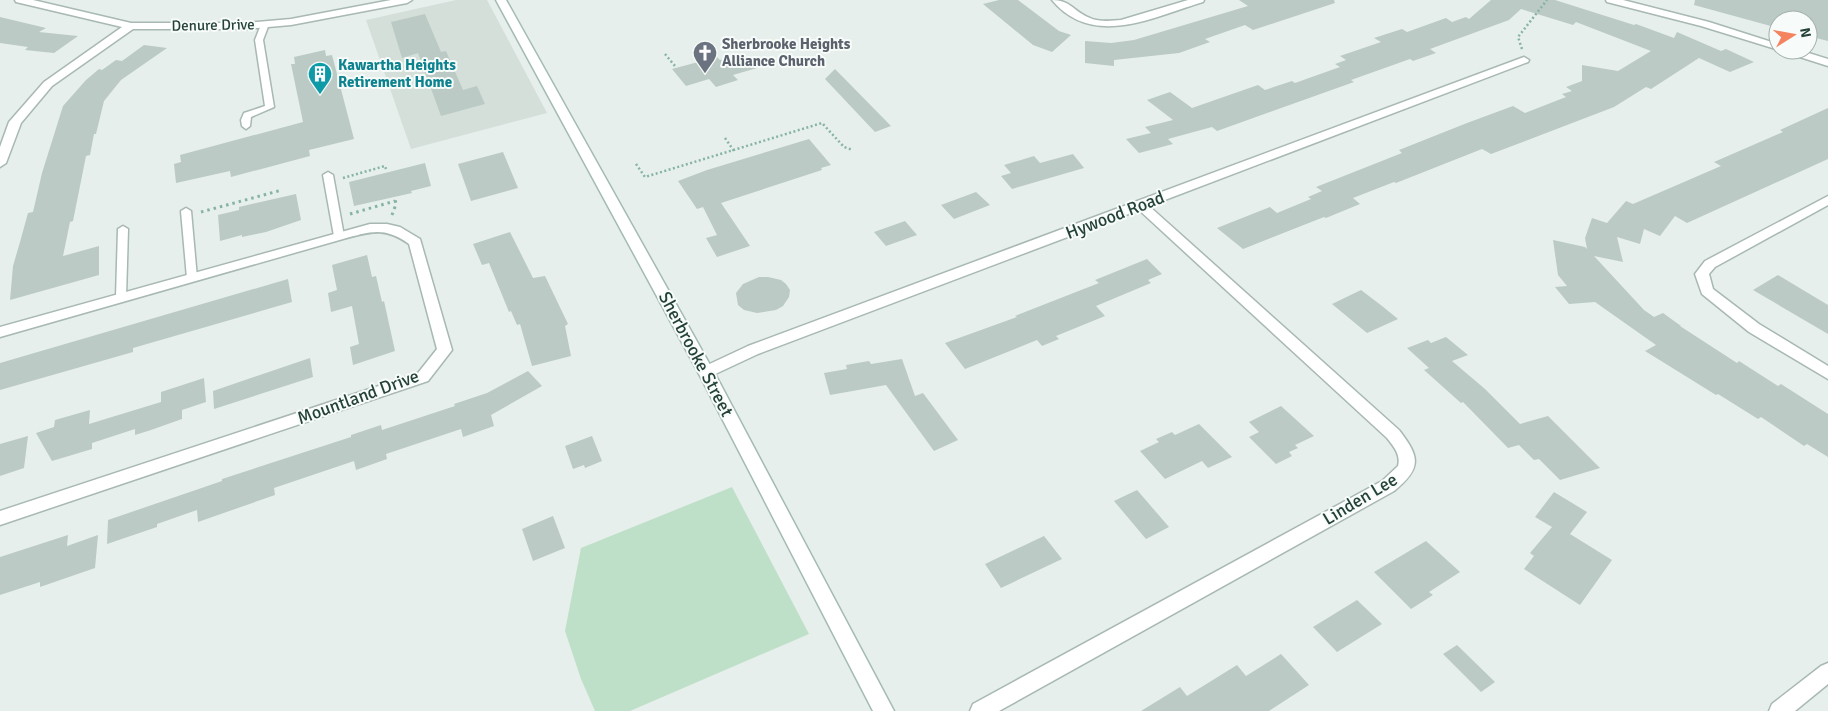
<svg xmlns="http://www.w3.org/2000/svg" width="1828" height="711" font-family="Signika,sans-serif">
  <rect width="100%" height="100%" fill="#e6efeb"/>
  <polygon fill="#d4dfda" points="456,0 487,0 547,113 411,149 366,20"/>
  <polygon fill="#bfe0c8" points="732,487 809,634 630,711 595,711 581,679 565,631 581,548"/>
  <g fill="#bbcac4">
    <polygon points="999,0 1018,0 1059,31 1071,35 1052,52 1033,45 983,4"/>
    <polygon points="1239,0 1334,0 1335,3 1253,30 1245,25 1205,39 1210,42 1179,53 1114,60 1114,66 1085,63 1085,41 1111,43 1134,40 1248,6"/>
    <polygon points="1491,0 1555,0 1634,25 1636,24 1674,38 1677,32 1721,51 1726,49 1754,62 1730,72 1699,58 1651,89 1646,87 1614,107 1491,154 1482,149 1396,183 1394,182 1353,198 1360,204 1326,218 1324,217 1243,249 1217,228 1270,207 1277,213 1311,199 1308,197 1322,191 1316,187 1402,153 1399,150 1467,123 1513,106 1525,113 1566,97 1562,94 1572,91 1566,87 1582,81 1582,65 1618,71 1651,51 1576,22 1573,25 1521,9 1509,20 1430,49 1436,53 1413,61 1410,59 1351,80 1354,82 1217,131 1212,127 1168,139 1173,144 1139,153 1126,139 1151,133 1145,127 1173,120 1147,100 1170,92 1192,108 1258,85 1265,90 1292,81 1295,83 1340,67 1335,64 1346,60 1340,56 1381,42 1374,38 1402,29 1407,32 1446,18 1452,22 1466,17 1469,19"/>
    <polygon points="1695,0 1828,0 1828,41 1808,36 1808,20 1778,20 1778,28 1694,5"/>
    <polygon points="425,14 441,52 446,51 463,90 477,86 485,104 441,116 418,53 402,58 391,22"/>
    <polygon points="0,17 46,28 39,32 78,36 54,53 25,50 28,47 0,43"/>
    <polygon points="144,45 167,48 121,80 104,101 96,134 94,134 90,155 86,156 73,221 70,222 63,256 99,246 99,275 10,300 13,266 20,242 28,213 33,212 42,173 63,106 86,80 99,69 102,70 116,60 122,61"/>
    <polygon points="325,50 326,56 332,55 354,139 309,150 310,156 231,177 230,171 176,183 174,164 181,162 180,155 303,122 291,64 295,64 294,57"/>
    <polygon points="743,53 757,68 733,75 738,80 716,87 709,79 686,86 672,69 717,57 720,60"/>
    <polygon points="835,69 891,126 875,132 825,79"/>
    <polygon points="1828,108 1828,159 1687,223 1675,216 1660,236 1644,229 1640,244 1617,237 1623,262 1594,256 1644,310 1654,317 1663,313 1681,326 1680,326 1737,363 1739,361 1778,386 1781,384 1828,414 1828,457 1807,444 1804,446 1761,417 1758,419 1718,394 1716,395 1645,351 1656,345 1595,302 1569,304 1555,287 1567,286 1558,275 1553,240 1585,247 1587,249 1585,238 1592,218 1607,223 1626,201 1633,204 1721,166 1714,162 1783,132 1780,130"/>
    <polygon points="809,139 831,165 821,168 822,170 721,203 750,246 717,257 706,238 717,235 703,207 697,209 678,181 707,170"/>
    <polygon points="503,152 518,188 471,201 458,164"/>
    <polygon points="1073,154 1084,168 1012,189 1001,176 1011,173 1004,165 1034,156 1040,163"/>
    <polygon points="425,163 431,186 411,191 412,193 354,206 349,182"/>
    <polygon points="976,192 990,205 954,219 941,205"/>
    <polygon points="296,194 301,220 266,232 242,237 242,235 220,241 218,215 239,210 239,207"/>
    <polygon points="905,221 917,235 886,246 874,232"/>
    <polygon points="510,232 533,278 545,276 568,324 565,326 571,356 532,366 520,324 517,325 511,311 509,312 489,263 482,265 473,244"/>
    <polygon points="367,255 372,277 376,276 382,302 384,301 395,351 353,365 350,347 359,344 352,306 331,312 328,293 337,290 332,265"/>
    <polygon points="1147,259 1162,274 1148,280 1151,283 1096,306 1105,316 1056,336 1059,339 1042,346 1037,340 965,369 945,343 1017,317 1015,316 1099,283 1095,280"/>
    <polygon points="1778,275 1828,305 1828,334 1753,290"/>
    <polygon points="759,277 768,277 781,280 786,284 790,290 789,297 783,306 776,310 757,313 744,310 738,305 736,293 743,284"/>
    <polygon points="288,279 292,302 133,348 133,352 0,390 0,363"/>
    <polygon points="1361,290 1382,306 1398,319 1367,333 1332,304"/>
    <polygon points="1446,337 1468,355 1452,361 1485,389 1520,424 1548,416 1600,468 1560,480 1539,459 1534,460 1519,445 1508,448 1463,402 1461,403 1424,370 1429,368 1407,348 1428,340 1431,343"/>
    <polygon points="310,358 313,377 214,409 213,391"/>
    <polygon points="902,359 915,396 923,393 958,440 934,451 886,385 830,395 824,373 847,369 846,365 869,361 871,364"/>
    <polygon points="528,371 542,386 491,415 494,426 463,437 461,429 386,454 387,459 356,470 354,461 274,488 275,495 198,522 197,510 157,524 157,527 107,544 108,520 222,481 222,479 351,437 351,435 381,425 382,430 455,406 454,404 487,393"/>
    <polygon points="204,378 206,402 182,410 182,419 151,430 135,435 135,429 92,443 92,449 52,461 36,433 54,427 55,420 90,410 89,424 161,402 161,392"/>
    <polygon points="1281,406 1314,436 1295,445 1298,448 1289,452 1292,456 1276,464 1249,437 1259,432 1249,422"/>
    <polygon points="1199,424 1232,457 1208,468 1202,461 1165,479 1140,451 1159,442 1156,439 1172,432 1175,435"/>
    <polygon points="28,436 24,468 0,476 0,444"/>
    <polygon points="592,436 602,461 585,468 584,465 573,469 565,446"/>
    <polygon points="1137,490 1169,527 1146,539 1114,501"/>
    <polygon points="1554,492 1587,512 1570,534 1612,560 1580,605 1524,569 1534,556 1530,553 1552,527 1535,517"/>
    <polygon points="553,516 565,548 533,561 522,529"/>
    <polygon points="68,535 67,546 98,535 95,568 40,587 40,582 0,595 0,557"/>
    <polygon points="1044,536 1062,559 1001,588 985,564"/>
    <polygon points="1426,541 1460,572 1429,592 1433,595 1411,609 1374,572"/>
    <polygon points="1357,600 1382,624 1337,652 1313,627"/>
    <polygon points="1457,645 1495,682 1481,692 1443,654"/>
    <polygon points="1281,654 1309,685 1269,711 1141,711 1180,687 1187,696 1237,665 1246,676"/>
  </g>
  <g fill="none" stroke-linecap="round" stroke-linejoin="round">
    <defs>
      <g id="lane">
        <polygon points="262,22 269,24 263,40 274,107 251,117 250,126 246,129 242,126 241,120 244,113 265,106 255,40"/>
        <polygon points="328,172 333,175 344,236 339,239 334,236 323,175"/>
        <polygon points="186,208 191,211 197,278 192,281 187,278 181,211"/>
        <polygon points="123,226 128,229 126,297 121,301 116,297 118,229"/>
      </g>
      <g id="street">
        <polygon points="15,0 33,0 131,23 246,23 291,19 391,0 412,0 407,3 291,25 246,29 133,29 52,86 21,123 6,163 0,167 0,147 9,122 44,82 122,27 16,2"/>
        <path d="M1052 0C1071 0 1074 12 1090 18 1099 22 1111 21 1121 20L1188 0H1204L1203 2C1153 17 1093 49 1052 0Z"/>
        <polygon points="1606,0 1623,0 1709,22 1778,44 1779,50 1701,26 1607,2"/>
        <polygon points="1783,50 1799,50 1828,59 1828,66 1784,52"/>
        <path d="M1524 57 1529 60 1528 62 1149 206 1399 430C1420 457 1422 468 1394 491L999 711H970L973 704 1382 481 1398 466C1401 455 1394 447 1387 438L1139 210 758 354 711 376 706 378 701 376 698 372 701 368 748 346Z"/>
        <polygon points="1828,196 1828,205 1715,267 1709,274 1713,289 1759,324 1828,366 1828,379 1749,332 1702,294 1695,274 1705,261"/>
        <path d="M370 224H387L400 227 420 239 452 350 428 381 0 525V511L418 373 437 349 409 244C384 226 370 232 343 239L0 337V327Z"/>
        <polygon points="1828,663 1828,684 1795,711 1769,711 1772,704 1821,666"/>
      </g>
      <polygon id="secondary" points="496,0 506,0 714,372 894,711 873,711 698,372"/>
    </defs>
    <use href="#lane" stroke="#a8b8b2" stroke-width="3"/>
    <use href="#street" stroke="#a8b8b2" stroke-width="3"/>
    <use href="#secondary" stroke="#a4bbb3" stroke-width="3"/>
    <g stroke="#86b3a5" stroke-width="2.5" stroke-dasharray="2 2.5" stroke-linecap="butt">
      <polyline points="1522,49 1518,37 1547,0"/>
      <polyline points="665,54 675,66"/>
      <polyline points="725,138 734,151"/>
      <polyline points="636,164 645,177 822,123 844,147 853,150"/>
      <polyline points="343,178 385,166 386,169"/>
    </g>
    <g stroke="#86b3a5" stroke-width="3" stroke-dasharray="2.5 4" stroke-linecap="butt">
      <polyline points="201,212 282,190"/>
      <polyline points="350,214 395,201"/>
      <polyline points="392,215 396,204 395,199"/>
    </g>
    <use href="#lane" fill="#fff" fill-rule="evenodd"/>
    <use href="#street" fill="#fff" fill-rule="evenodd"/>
    <use href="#secondary" fill="#fff" fill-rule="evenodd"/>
  </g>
  <defs>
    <symbol id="church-pin" viewBox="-11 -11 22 30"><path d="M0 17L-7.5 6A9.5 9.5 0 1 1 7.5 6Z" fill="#6b7280" stroke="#f7fbf9"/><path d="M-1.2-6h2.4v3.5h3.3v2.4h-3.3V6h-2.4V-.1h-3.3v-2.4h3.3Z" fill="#fff"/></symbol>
    <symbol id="building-pin" viewBox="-11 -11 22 30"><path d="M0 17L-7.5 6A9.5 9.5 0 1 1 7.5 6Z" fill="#0f9aa8" stroke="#f7fbf9"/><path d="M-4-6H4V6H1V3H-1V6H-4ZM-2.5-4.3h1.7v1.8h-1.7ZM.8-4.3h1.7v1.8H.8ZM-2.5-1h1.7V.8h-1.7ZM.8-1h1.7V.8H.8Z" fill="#fff"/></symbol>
  </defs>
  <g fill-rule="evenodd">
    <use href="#church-pin" x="691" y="39" width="28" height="38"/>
    <use href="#building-pin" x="306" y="60" width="28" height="38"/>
  </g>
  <g text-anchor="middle" stroke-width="4" stroke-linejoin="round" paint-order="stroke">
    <g font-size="15" fill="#24423a" stroke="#f7fbf9">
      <text transform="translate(213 25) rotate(-1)" y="5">Denure Drive</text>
    </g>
    <g font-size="15" font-weight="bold" fill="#5b616d" stroke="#f7fbf9" text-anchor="start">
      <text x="722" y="49">Sherbrooke Heights<tspan x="722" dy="17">Alliance Church</tspan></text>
    </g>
    <g font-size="15" font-weight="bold" fill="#0d838f" stroke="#f7fbf9" text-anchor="start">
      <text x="338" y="70">Kawartha Heights<tspan x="338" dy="17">Retirement Home</tspan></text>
    </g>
    <g font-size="18" fill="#24423a" stroke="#f7fbf9">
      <text transform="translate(1115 215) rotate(-21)" y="6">Hywood Road</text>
      <text transform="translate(696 354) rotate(62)" y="6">Sherbrooke Street</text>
      <text transform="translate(358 397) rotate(-20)" y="6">Mountland Drive</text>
      <text transform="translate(1360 499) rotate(-31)" y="6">Linden Lee</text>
    </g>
  </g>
  <g transform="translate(1793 35) rotate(79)"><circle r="24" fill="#f7fbf9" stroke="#a3b1ad"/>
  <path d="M0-4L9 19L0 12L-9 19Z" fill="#f4845f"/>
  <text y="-8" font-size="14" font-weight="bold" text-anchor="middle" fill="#24423a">N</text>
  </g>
</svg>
